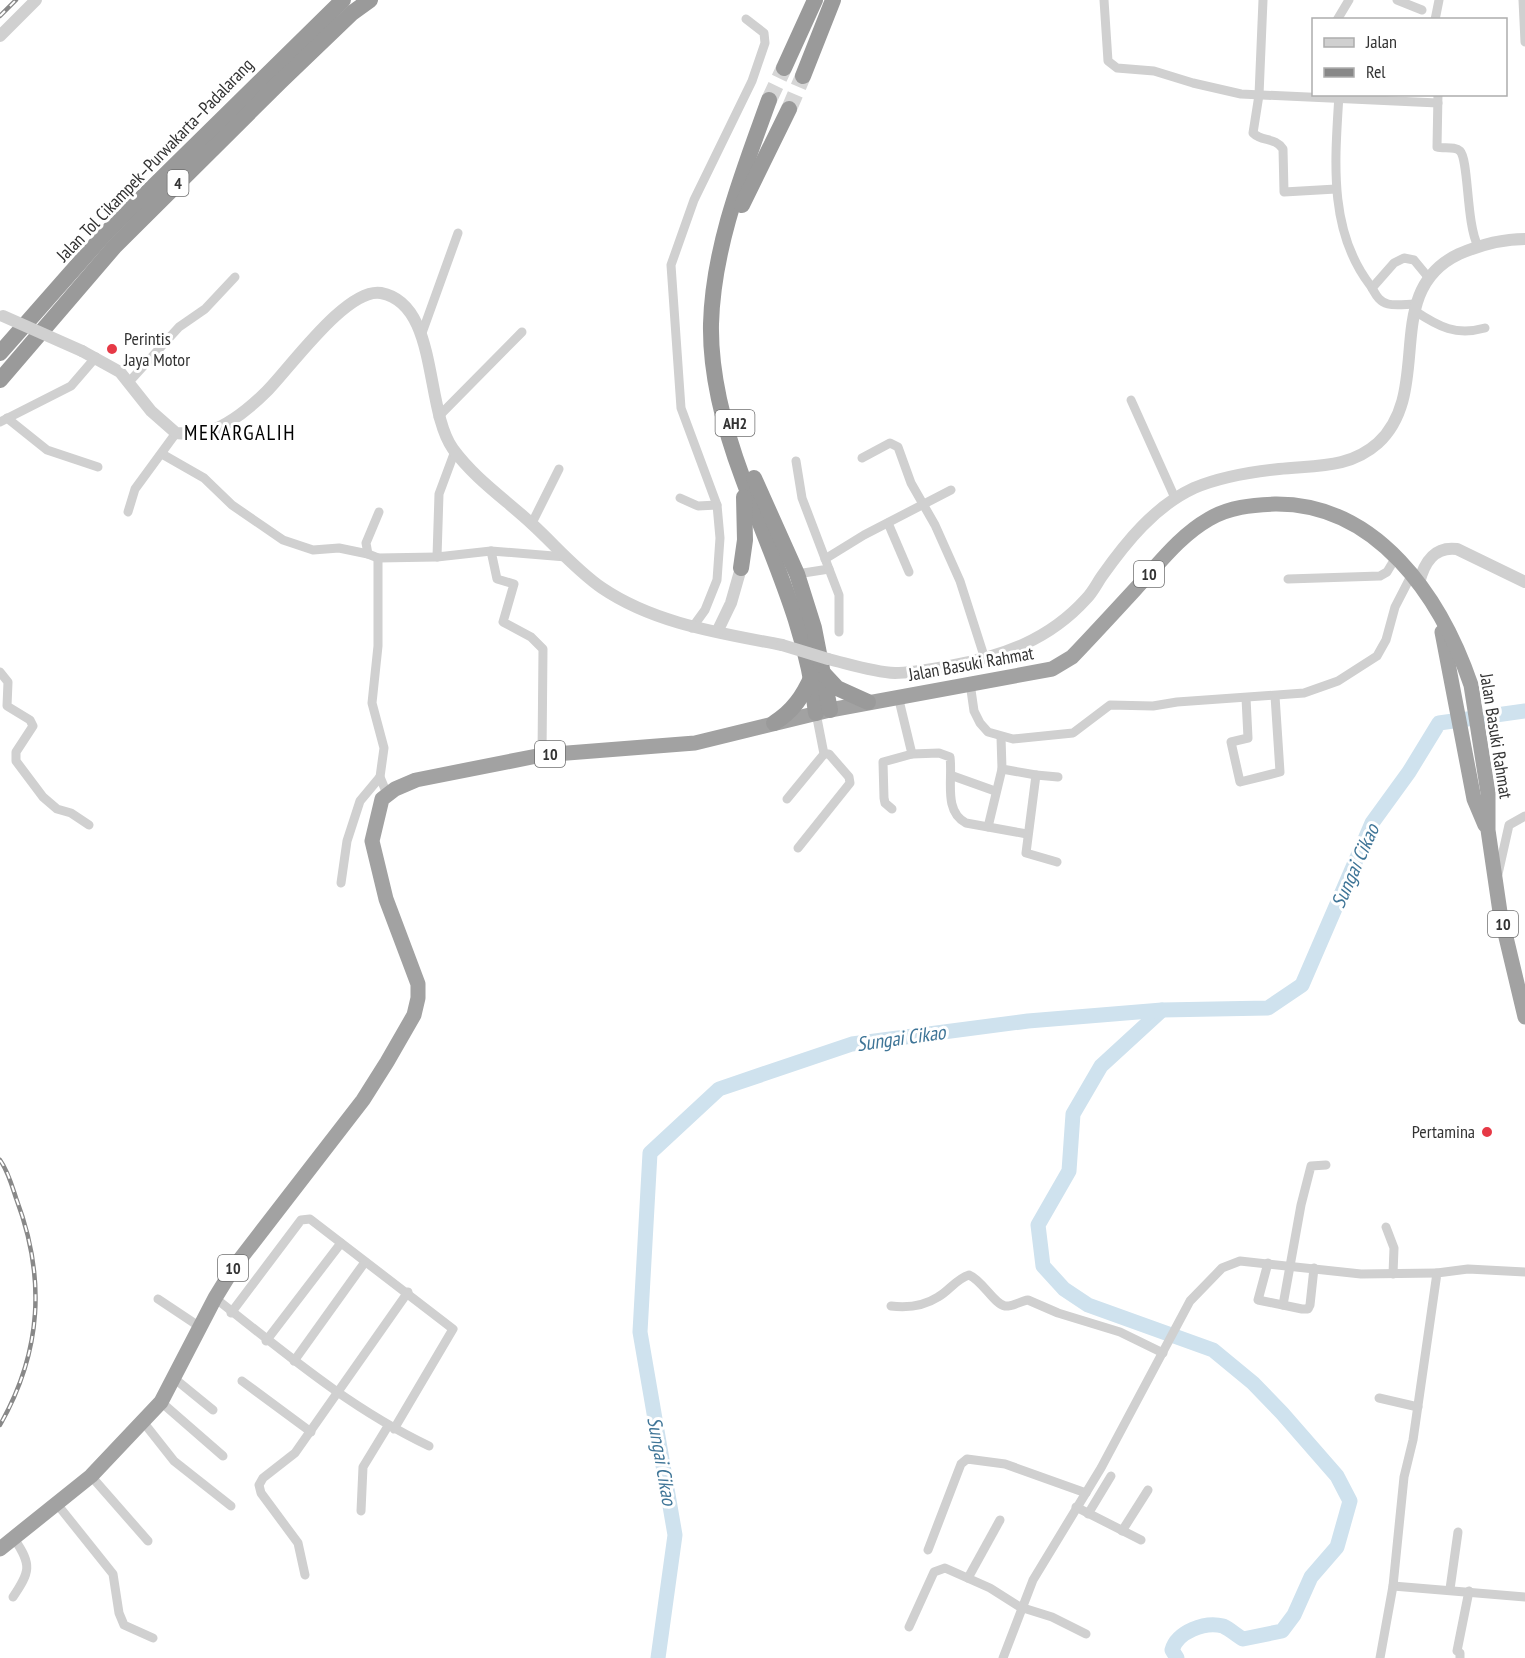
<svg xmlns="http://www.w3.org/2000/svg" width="1525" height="1658" font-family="'PT Sans Narrow',sans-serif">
  <rect width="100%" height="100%" fill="#fff"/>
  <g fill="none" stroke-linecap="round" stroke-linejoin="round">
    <g stroke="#cfe2ee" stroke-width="15">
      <path d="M1162 1010 1101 1066 1073 1114 1069 1171 1038 1225 1043 1266 1064 1289 1088 1305 1213 1350 1253 1383 1282 1413 1337 1476 1350 1501 1337 1547 1311 1577 1294 1615 1282 1631 1243 1639C1237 1636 1230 1629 1223 1626 1205 1621 1177 1632 1172 1650L1177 1658"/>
      <polyline points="658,1658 675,1535 640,1332 650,1153 719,1089 852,1044 1028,1021 1162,1010 1268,1008 1302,985 1372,823 1409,772 1439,723 1525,711"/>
    </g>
    <g stroke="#d6d6d6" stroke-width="16" stroke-dasharray="16 8" stroke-linecap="butt">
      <polyline points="769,100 784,68"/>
      <polyline points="789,109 803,76"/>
    </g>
    <g stroke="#d0d0d0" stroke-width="9">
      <polyline points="1104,0 1108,61 1117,68 1154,71 1193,83 1241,94 1438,103"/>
      <path d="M1263 0 1259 95 1253 133C1262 142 1275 137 1283 149L1284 192 1336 189"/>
      <polyline points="1397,0 1422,10"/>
      <polyline points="1523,0 1525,42"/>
      <polyline points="1337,20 1349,0"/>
      <polyline points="1435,20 1439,0"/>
      <path d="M1438 94 1437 147C1443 149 1455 146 1460 151 1469 160 1466 224 1478 246"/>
      <path d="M1339 95C1335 160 1328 230 1370 285 1375 292 1377 301 1388 304 1396 306 1407 304 1415 304"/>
      <polyline points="1372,288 1394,263 1404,258 1414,260 1428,277"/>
      <path d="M1415 311C1439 327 1456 336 1485 328"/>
      <polyline points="422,333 458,233"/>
      <polyline points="129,382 179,327 205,309 235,277"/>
      <polyline points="1131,400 1175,498"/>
      <polyline points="438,417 522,332"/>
      <polyline points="7,418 47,450 98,467"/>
      <polyline points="0,422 71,386 96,357"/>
      <polyline points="455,451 439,494 437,557 491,551 497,579 514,584 503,622 531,637 543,649 542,755"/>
      <polyline points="162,454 204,478 232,505 283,540 313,550 339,548 368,554"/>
      <polyline points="862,458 890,443 898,447 911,483 935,525 960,581 985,659"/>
      <polyline points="796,461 802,498 829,569 797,574"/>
      <polyline points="680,498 698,506 717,505"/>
      <polyline points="128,512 135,489 176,433"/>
      <polyline points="379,512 366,543 368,554 378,558 437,557"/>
      <polyline points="532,523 559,469"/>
      <polyline points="888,523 909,572"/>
      <polyline points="491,551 566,557"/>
      <polyline points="378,558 378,646 372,703 384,748 380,777 387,794"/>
      <polyline points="825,559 864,535 951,490"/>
      <polyline points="829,569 839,595 839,632"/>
      <polyline points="1288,579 1380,576 1387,572 1396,557"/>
      <polyline points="692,628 705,610 717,580 720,538 717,505 681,408 671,265 694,200 752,81 765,43 764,33 746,19"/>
      <polyline points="0,672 8,682 7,706 30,720 33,726 16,752 16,761 43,797 57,809 71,813 89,825"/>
      <polyline points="970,683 974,711 980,723 988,732 1013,739 1073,733 1110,705 1153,706 1177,702 1304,693 1338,681 1377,656 1386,640 1395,607 1412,574"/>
      <polyline points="1246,698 1248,738 1231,742 1240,782 1280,772 1275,696"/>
      <polyline points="1001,737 1002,769 1036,775 1026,853 1057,862"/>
      <path d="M912 754 939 753 950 757C953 779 943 811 966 823L1027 834"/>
      <polyline points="1036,775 1058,777"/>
      <polyline points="953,776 995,791"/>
      <polyline points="787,799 824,754 816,713"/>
      <polyline points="892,809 885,803 884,798 883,762 912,754 898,696"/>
      <polyline points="988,827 1002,769"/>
      <polyline points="798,848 850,783 849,777 829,754 824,754"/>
      <polyline points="1498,874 1509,825 1525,816"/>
      <polyline points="341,883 347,841 360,801 380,777"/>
      <polyline points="1386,1227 1394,1248 1393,1274"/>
      <polyline points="1268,1263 1258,1300 1302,1309 1308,1309 1310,1305 1314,1268"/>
      <path d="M215 1298C284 1352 349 1408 429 1446"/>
      <polyline points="158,1299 200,1327"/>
      <polyline points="1283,1305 1301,1205 1311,1166 1326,1165"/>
      <path d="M891 1306C908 1308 924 1306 938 1297 949 1291 956 1279 969 1275 982 1280 994 1304 1005 1306 1012 1307 1021 1301 1028 1300L1058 1313 1120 1332 1163 1353"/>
      <polyline points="231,1313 301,1220 310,1219 453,1329 394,1429"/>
      <polyline points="266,1341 341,1243"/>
      <polyline points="294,1361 365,1262"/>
      <polyline points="175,1379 213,1410"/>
      <polyline points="242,1381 311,1432"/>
      <polyline points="1379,1398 1418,1407"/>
      <polyline points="161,1402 223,1456"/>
      <polyline points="144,1423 174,1461 231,1506"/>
      <polyline points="91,1476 148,1541"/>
      <polyline points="57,1504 113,1574 119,1613 124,1625 153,1638"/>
      <polyline points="1076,1507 1141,1540"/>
      <polyline points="361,1511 363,1467 388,1426"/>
      <polyline points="1088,1514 1111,1476"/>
      <polyline points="1122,1531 1148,1490"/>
      <polyline points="928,1550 961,1464 967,1459 1005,1464 1086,1493"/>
      <polyline points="305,1575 298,1543 261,1493 259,1485 263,1478 295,1453 408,1292"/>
      <polyline points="968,1578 1000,1520"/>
      <polyline points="1393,1586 1525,1597"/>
      <polyline points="1450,1589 1458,1532"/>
      <path d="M13 1597C30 1572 32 1565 15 1540"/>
      <polyline points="909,1627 934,1572 945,1568 990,1588 1020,1607 1052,1617 1086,1634"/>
      <polyline points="1003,1658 1033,1580 1101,1468 1190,1301 1222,1268 1240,1261 1361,1274 1437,1273"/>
      <polyline points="1380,1658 1393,1586 1404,1477 1413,1440 1437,1273 1468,1269 1525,1272"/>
      <polyline points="1460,1658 1460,1653 1457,1651 1469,1591"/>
    </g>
    <g stroke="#d0d0d0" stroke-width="12">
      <polyline points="0,36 36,0"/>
      <path d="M82 351 120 372 151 411 176 433C187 434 198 435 208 432 231 424 250 408 267 391 290 368 347 287 381 293 439 304 424 408 453 449 475 479 505 499 532 524 555 545 576 570 602 588 655 624 721 633 782 645"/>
      <path d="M1419 583C1424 563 1434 546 1457 549L1525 582"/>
      <polyline points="718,630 731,603 741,568"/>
      <path d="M828 659C849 664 873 672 895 673 913 673 932 669 950 666 1003 656 1049 640 1086 599 1093 592 1097 583 1102 576 1126 542 1155 506 1194 488 1220 477 1250 472 1279 469 1315 465 1349 469 1378 443 1435 390 1380 291 1459 254 1480 245 1502 239 1525 239"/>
    </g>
    <g stroke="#a2a2a2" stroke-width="15">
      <polyline points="1442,632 1474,799 1485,825"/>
      <path d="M0 1549 91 1476 161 1402 215 1298 234 1267 363 1100 387 1062 414 1015 418 998V984L386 899 372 841 382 799 395 789 416 780 542 755 695 743 830 710 1052 669 1072 657C1095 633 1117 609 1140 584 1161 561 1181 535 1209 519 1229 507 1252 505 1275 504 1377 503 1441 597 1471 685L1488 793V830L1500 912 1525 1017"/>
    </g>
    <g stroke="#9a9a9a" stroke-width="16">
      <polyline points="784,68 815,0"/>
      <polyline points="803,76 833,0"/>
      <path d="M769 100C743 172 713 247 711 324 710 375 725 431 743 479 772 558 807 628 816 713"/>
      <polyline points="742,205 789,109"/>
      <polyline points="0,353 104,235 343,0"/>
      <polyline points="0,380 115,246 281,81 352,13 370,0"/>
      <polyline points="754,478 797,574 814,628 830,710"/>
      <polyline points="741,568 745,540 744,497"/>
      <polyline points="823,673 837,688 868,702"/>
      <path d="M774 723C793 711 803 696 812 676"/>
    </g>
    <defs>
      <g id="rail">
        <polyline points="0,16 16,0"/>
        <path d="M0 1160C8 1171 12 1186 16 1198 46 1277 42 1351 0 1425"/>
      </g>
    </defs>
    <use href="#rail" stroke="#888" stroke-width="4.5"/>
    <use href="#rail" stroke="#fff" stroke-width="2" stroke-dasharray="7" stroke-linecap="butt"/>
    <g stroke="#d0d0d0" stroke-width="12">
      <polyline points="3,316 82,351"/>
      <polyline points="782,645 828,659"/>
    </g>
  </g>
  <g fill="#e63946" stroke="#fff" stroke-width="2">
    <circle cx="112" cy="349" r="6"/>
    <circle cx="1487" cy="1132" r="6"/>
  </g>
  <g text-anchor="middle" stroke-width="6" stroke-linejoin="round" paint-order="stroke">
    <g fill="#fff" stroke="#707070" stroke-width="1.5">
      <rect x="167.5" y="170" width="21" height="26" rx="4.5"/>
      <rect x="715.5" y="410" width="39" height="26" rx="4.5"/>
      <rect x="1134" y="561" width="30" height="26" rx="4.5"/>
      <rect x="535" y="741" width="30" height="26" rx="4.5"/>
      <rect x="1488" y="911" width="30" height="26" rx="4.5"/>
      <rect x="218" y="1255" width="30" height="26" rx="4.5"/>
    </g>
    <g font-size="16" font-weight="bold" fill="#333">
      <text x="178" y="189">4</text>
      <text x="735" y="429">AH2</text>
      <text x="1149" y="580">10</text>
      <text x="550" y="760">10</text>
      <text x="1503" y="930">10</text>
      <text x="233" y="1274">10</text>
    </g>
    <g font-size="18" fill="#333" stroke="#fff">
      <text transform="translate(155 160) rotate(-46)" y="6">Jalan Tol Cikampek–Purwakarta–Padalarang</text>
      <text transform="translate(971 664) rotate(-10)" y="6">Jalan Basuki Rahmat</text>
      <text transform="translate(1496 736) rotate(81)" y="6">Jalan Basuki Rahmat</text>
    </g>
    <g font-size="18" fill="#333" stroke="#fff" text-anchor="start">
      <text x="124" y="345">Perintis<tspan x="124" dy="21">Jaya Motor</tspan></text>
      <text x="1475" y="1138" text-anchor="end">Pertamina</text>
    </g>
    <g font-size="20" font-style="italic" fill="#3f7597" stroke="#fff">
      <text transform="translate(1355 866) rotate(-66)" y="7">Sungai Cikao</text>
      <text transform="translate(901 1038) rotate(-8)" y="7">Sungai Cikao</text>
      <text transform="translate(662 1461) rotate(80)" y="7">Sungai Cikao</text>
    </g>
    <g font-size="21" letter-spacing="1.5" fill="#000" stroke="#fff">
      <text x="240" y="440">MEKARGALIH</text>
    </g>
  </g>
  <rect x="1312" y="18" width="195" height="78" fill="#ffffff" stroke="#adadad" stroke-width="1.5"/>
  <rect x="1324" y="38" width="30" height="9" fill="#d0d0d0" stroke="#adadad" stroke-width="1.5"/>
  <text x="1366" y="48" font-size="18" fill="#333333">Jalan</text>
  <rect x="1324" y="68" width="30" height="9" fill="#888888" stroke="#adadad" stroke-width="1.5"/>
  <text x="1366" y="78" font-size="18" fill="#333333">Rel</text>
</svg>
